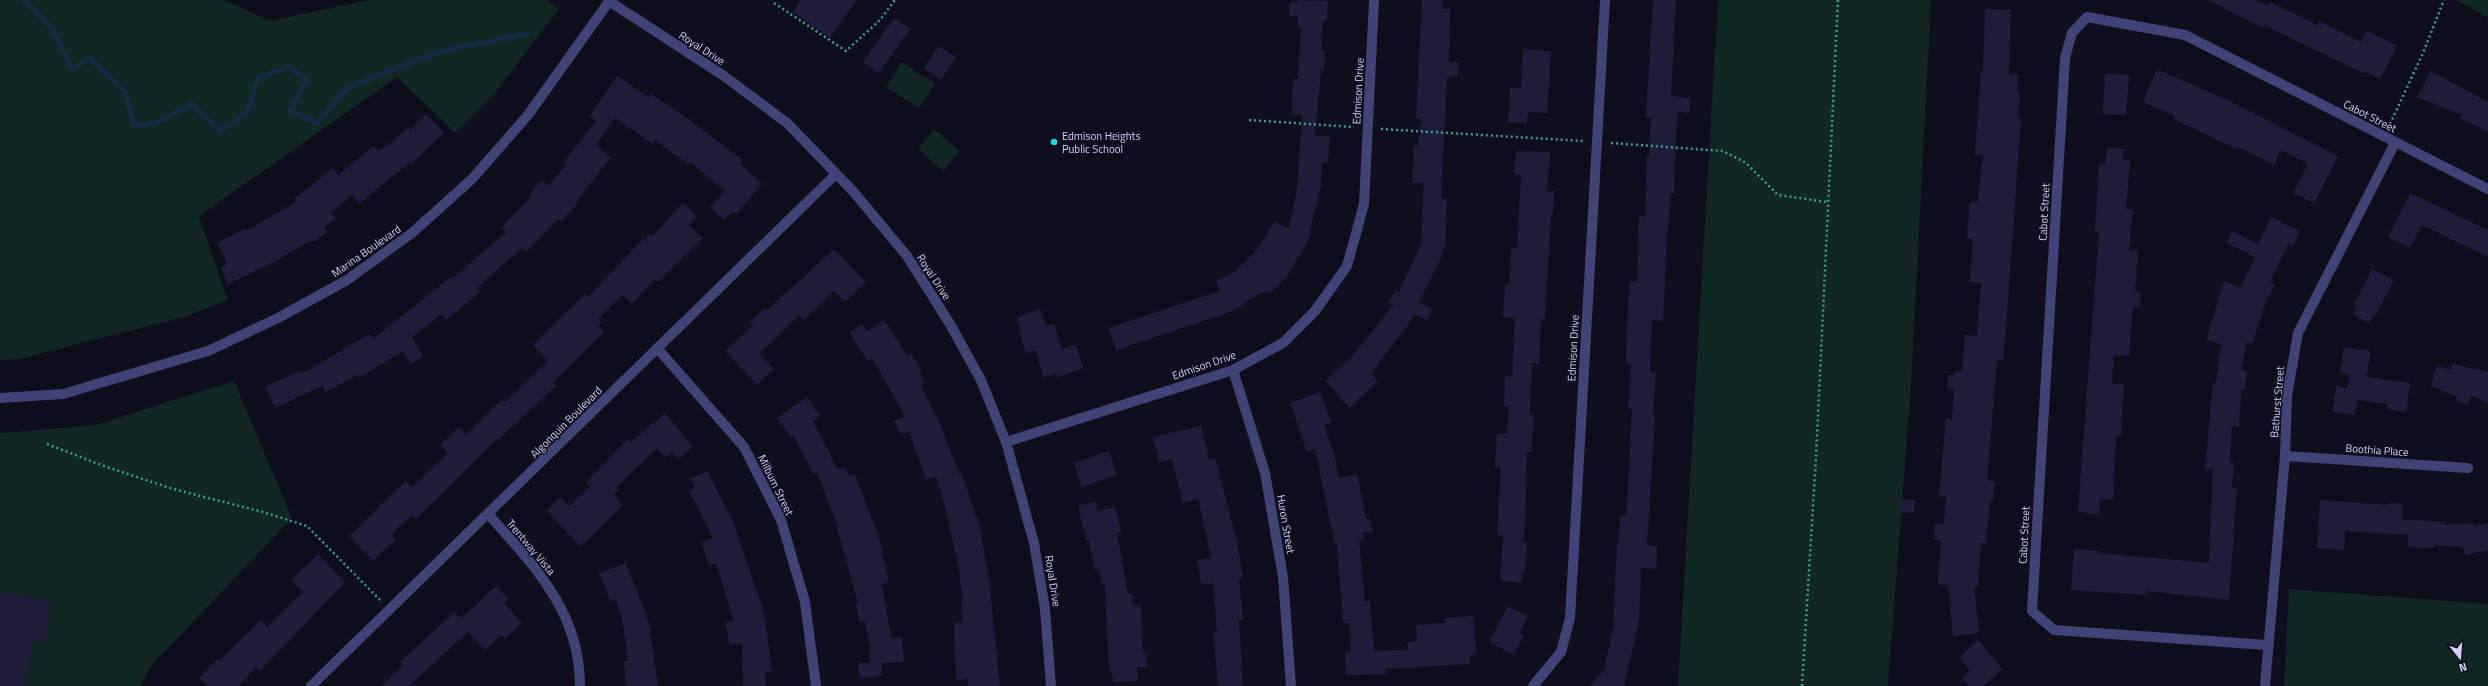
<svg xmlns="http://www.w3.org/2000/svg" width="2488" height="686" font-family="'Titillium Web',sans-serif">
  <rect width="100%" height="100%" fill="#0f0e1d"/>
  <g fill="#122623">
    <polygon points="0,0 225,0 269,21 370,0 547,0 559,9 495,93 455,133 397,77 199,216 228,300 184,317 20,359 0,360"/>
    <polygon points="1718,0 1931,0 1911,385 1888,686 1678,686"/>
    <polygon points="2457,0 2488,0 2488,18"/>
    <polygon points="902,62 935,84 919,108 886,87"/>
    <polygon points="934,129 960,151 943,171 918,149"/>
    <polygon points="234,381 292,518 152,665 140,686 0,686 0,433 95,425"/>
    <polygon points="2289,589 2488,604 2488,686 2284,686"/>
  </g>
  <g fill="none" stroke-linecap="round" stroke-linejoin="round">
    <polyline stroke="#152a40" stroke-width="5.5" points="24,0 52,28 72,69 90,58 125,91 134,126 157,123 192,104 221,131 247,112 258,78 289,67 307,79 290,111 317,123 347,88 441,51 527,34"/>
  </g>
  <g fill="#201d3b">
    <polygon points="801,0 857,0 830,38 793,12"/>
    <polygon points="1298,0 1328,1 1327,21 1323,21 1321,50 1325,50 1324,72 1321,71 1315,135 1330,136 1328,163 1322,163 1321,186 1308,240 1287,277 1269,294 1266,291 1243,303 1244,305 1230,312 1116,350 1109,328 1220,291 1216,281 1234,272 1256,251 1275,221 1289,229 1297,189 1302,115 1292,115 1292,99 1293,79 1298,79 1301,27 1298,27 1297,16 1289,16 1290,2 1298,2"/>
    <polygon points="1422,0 1443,0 1443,9 1450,9 1449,62 1459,62 1458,76 1447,77 1441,199 1447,199 1445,246 1442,253 1443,254 1419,302 1432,309 1427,320 1414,314 1408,325 1371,373 1378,381 1350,408 1325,381 1350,359 1394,304 1389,302 1395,290 1399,292 1421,244 1424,183 1412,183 1414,146 1418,146 1421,119 1416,118"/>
    <polygon points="1653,0 1676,0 1671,96 1690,98 1689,113 1677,112 1674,193 1671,193 1667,238 1663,321 1652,320 1650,372 1656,373 1653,416 1655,416 1647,545 1657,546 1656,569 1641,568 1639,620 1624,686 1590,686 1604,670 1613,628 1617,544 1619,544 1620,516 1626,516 1627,504 1632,409 1628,409 1631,364 1626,364 1628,302 1630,282 1637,282 1639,216 1645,217 1647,155 1649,156 1651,117 1646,117"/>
    <polygon points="2208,0 2256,0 2267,6 2270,2 2317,25 2319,21 2361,42 2367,31 2397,46 2380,79 2366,72 2365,74 2264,25 2263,28"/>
    <polygon points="1985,9 2011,10 2009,74 2018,75 2017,94 2020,94 2018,118 2021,118 2006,327 2003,360 1997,360 1987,480 1994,481 1993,501 1990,501 1986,544 1981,543 1978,587 1974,587 1979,633 1953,636 1948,585 1938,584 1941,540 1934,540 1935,523 1944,524 1946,497 1939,496 1946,418 1952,419 1954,389 1947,389 1948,375 1955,375 1955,371 1962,372 1965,335 1977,336 1981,283 1970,282 1973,239 1967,238 1970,202 1978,202 1983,155 1975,155 1981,72 1983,72"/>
    <polygon points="894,18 910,29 879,73 863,62"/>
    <polygon points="939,46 956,57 941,80 924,68"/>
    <polygon points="1523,49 1551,51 1547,113 1528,112 1527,123 1508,122 1510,88 1521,88"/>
    <polygon points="2157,69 2229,101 2338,156 2314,203 2293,193 2308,164 2281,150 2274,165 2238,147 2236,149 2174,119 2175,116 2143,102"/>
    <polygon points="2431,71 2488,102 2488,132 2460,118 2462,115 2417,97"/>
    <polygon points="2105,73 2129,75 2126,115 2103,114"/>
    <polygon points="617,76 648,97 651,94 689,119 742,160 739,163 762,184 736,214 733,212 724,220 710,207 725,191 690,162 688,164 655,140 653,144 615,118 596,145 611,157 576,202 578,203 561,222 558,219 526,252 522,248 477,288 480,292 456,312 446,320 442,314 412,337 423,356 411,364 403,351 360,377 358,375 326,392 322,386 275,408 265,387 299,371 301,374 370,334 373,339 452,276 453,278 506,232 501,228 531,196 529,195 541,181 548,186 566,165 563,163 596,121 589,117"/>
    <polygon points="426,114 444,133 410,165 409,163 359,204 352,195 331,212 336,219 324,227 328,232 313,242 312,240 270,264 228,284 220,267 227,264 217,243 245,229 246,231 296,202 294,199 333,168 338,175 374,146 378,151 387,145 388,146 408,127 410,130"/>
    <polygon points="2107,148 2124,149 2123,159 2130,161 2126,209 2133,210 2129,250 2138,251 2135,292 2141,293 2140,307 2133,306 2129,356 2114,355 2112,383 2124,384 2121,436 2116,436 2113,500 2100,499 2099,514 2078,512 2099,232 2095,232 2099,164 2105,164"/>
    <polygon points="1516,151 1550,152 1547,191 1554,191 1553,215 1551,215 1545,320 1541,319 1539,364 1532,363 1530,415 1534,415 1531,452 1527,452 1524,543 1527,543 1525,573 1522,573 1521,583 1500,581 1503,536 1497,535 1501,467 1495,467 1497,433 1507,434 1509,406 1504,406 1505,376 1512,377 1515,318 1503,317 1505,285 1509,285 1511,248 1517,248 1521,175 1514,174"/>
    <polygon points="2410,193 2488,230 2488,257 2422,225 2410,248 2388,237"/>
    <polygon points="683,203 697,216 689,225 703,238 658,282 655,279 632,304 622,295 598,319 602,322 598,326 604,332 553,383 556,386 498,440 497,439 416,519 412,515 391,535 395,540 373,561 349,536 406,481 412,487 448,453 440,445 459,427 466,435 502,399 505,402 548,361 533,345 585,294 588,297 643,239 645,240 650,234 652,236"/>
    <polygon points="2271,217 2300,231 2293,245 2289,243 2270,282 2275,284 2265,304 2252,344 2246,342 2242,370 2247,371 2245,390 2241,390 2239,426 2232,426 2230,462 2234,463 2232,487 2237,488 2229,600 2147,591 2146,595 2071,590 2074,549 2098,551 2098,553 2209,563 2213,469 2205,469 2213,383 2216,383 2221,344 2206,340 2224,281 2240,288 2255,257 2226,243 2232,231 2258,244"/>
    <polygon points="834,249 866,282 845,302 834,291 804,320 799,315 785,329 759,354 774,369 757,385 725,351 753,325 750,321 765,308 767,310"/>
    <polygon points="2372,269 2394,280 2376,315 2374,314 2369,323 2353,315 2357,306 2354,304"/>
    <polygon points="1040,309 1046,326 1054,324 1062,349 1076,345 1083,368 1057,377 1056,373 1044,378 1035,350 1026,353 1019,330 1021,329 1017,317"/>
    <polygon points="884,320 907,355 911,353 922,372 920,373 925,383 921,385 943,431 959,474 962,473 976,517 978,516 989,579 1000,686 968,686 968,679 956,680 954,623 963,622 961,602 963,602 958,564 946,510 936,477 926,480 909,432 901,435 894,421 905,416 872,358 868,361 849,333 862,324 867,331"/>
    <polygon points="2344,347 2370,351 2367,377 2410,383 2406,412 2387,409 2388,404 2357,400 2355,415 2333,412 2336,386 2347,388 2350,375 2340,372"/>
    <polygon points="2453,364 2488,372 2488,403 2471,395 2468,405 2455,401 2457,397 2431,386 2437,365 2451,370"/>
    <polygon points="1320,392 1331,423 1324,425 1335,458 1339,478 1357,474 1366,519 1370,519 1373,532 1363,533 1364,539 1359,540 1365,602 1370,601 1374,651 1408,650 1407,642 1417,641 1416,625 1445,623 1444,618 1474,616 1476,655 1470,656 1470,664 1386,669 1387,674 1346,675 1345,653 1351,652 1349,623 1343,623 1337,544 1335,545 1315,449 1307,452 1290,403"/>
    <polygon points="807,397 820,416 813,421 838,470 845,467 849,476 855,474 879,538 889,582 882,584 891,638 902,637 904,662 881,663 882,676 860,678 858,663 870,663 869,644 865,621 859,622 856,604 858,603 837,528 838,527 817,473 814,474 793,435 791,437 777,418"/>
    <polygon points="665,413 693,447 678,459 672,452 665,458 657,448 617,487 619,490 614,495 623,505 581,547 547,511 560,497 569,506 590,487 586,482 628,439 631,442"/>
    <polygon points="1201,426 1209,460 1215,458 1237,541 1243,578 1239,579 1243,620 1239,620 1243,686 1218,686 1213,633 1217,632 1213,583 1201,585 1197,560 1211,558 1198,499 1183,503 1172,459 1159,462 1153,437"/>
    <polygon points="1109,451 1117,475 1082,487 1074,463"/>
    <polygon points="707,471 734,524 764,612 772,672 765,672 766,686 743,686 742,643 729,645 726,622 734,621 716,563 709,566 701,542 713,538 689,491 695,488 690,479"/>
    <polygon points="1899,499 1915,500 1914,513 1898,512"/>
    <polygon points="2320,500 2388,505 2388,503 2403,504 2402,519 2445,522 2445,525 2474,523 2474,526 2488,523 2488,550 2465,555 2463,547 2434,545 2433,548 2408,547 2408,535 2345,531 2344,550 2317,548"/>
    <polygon points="1096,502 1098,511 1115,507 1121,532 1117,533 1128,594 1132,594 1133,605 1141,605 1143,654 1147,653 1147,667 1138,667 1137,681 1113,682 1112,672 1109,672 1105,584 1102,584 1099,569 1094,570 1089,540 1086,540 1078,506"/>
    <polygon points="318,554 345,582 260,671 256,667 239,686 208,686 199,678 217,659 219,661 261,620 267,627 303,592 291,580"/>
    <polygon points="626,563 649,623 658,686 626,686 624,661 628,661 622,616 615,599 610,601 599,573"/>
    <polygon points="496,586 508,599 504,603 522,623 505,639 501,635 485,650 468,632 409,686 381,686 403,665 400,662 454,612 461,618"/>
    <polygon points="0,592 52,600 45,643 32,641 25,686 0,686"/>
    <polygon points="1508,606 1528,616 1519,633 1524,635 1514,655 1489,642"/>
    <polygon points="1978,640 2003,669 1983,686 1969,686 1962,678 1970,671 1959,657"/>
  </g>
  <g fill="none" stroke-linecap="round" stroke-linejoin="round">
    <g stroke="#3da090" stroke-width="2.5" stroke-dasharray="2 3" stroke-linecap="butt">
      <polyline points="774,3 846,51 880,20 895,0"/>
      <polyline points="1249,120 1354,127"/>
      <polyline points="2390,124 2423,53 2444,0"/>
      <polyline points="1381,129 1584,141"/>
      <polyline points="1611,143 1723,151 1746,163 1778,195 1827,202"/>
      <polyline points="47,444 101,465 173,489 263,512 307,526 380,600"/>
      <polyline points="1802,686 1816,457 1838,0"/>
    </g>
    <g stroke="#404375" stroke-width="10">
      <polyline points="609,1 724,76 787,123 852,190 907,256 950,324 981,380 1006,442 1034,543 1045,609 1051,686"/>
      <polyline points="657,348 744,447 781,520 805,602 816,686"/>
      <polyline points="1233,370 1265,473 1283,577 1291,686"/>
      <polyline points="0,398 63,394 208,351 278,318 347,280 412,233 472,179 528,115 610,0"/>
      <polyline points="1006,442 1233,370 1283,343 1315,311 1347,266 1364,204 1374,0"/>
      <polyline points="2285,456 2468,468"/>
      <path d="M489 515C535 567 580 612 580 686"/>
      <polyline points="2267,645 2054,630 2032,611 2065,58 2072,33 2087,17 2185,35 2488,189"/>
      <polyline points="311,686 836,174"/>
      <polyline points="1533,686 1561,652 1570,618 1605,0"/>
      <polyline points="2265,686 2285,456 2287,396 2298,333 2395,143"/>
    </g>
  </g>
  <circle fill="#1ed7d6" stroke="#0f0e1d" stroke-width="1.5" cx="1054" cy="142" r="4"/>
  <g text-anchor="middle" stroke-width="3" stroke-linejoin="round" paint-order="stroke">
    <g font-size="11" fill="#d1d1f9" stroke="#0f0e1d">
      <text transform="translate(702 48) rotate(33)" y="4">Royal Drive</text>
      <text transform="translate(1358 91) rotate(-87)" y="4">Edmison Drive</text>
      <text transform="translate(2370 116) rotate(27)" y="4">Cabot Street</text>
      <text transform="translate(2044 212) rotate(-87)" y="4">Cabot Street</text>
      <text transform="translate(366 251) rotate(-35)" y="4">Marina Boulevard</text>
      <text transform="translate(934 277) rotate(57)" y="4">Royal Drive</text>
      <text transform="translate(1573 348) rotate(-87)" y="4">Edmison Drive</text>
      <text transform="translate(1204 365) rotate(-19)" y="4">Edmison Drive</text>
      <text transform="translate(2277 402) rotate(-85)" y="4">Bathurst Street</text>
      <text transform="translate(566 422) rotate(-45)" y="4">Algonquin Boulevard</text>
      <text transform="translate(2377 450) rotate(4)" y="4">Boothia Place</text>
      <text transform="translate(776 485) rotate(64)" y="4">Milburn Street</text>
      <text transform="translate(1286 524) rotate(80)" y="4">Huron Street</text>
      <text transform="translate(2024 535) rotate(-87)" y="4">Cabot Street</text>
      <text transform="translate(531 547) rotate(50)" y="4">Trentway Vista</text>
      <text transform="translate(1053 581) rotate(81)" y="4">Royal Drive</text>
    </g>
    <g font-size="11" fill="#d1d1f9" stroke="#0f0e1d" text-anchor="start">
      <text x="1062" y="140">Edmison Heights<tspan x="1062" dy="13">Public School</tspan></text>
    </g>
  </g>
  <g transform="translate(2460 658) rotate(163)" stroke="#0f0e1d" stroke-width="3" paint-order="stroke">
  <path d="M0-3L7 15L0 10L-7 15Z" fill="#d1d1f9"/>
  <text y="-6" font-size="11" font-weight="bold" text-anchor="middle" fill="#d1d1f9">N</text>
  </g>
</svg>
